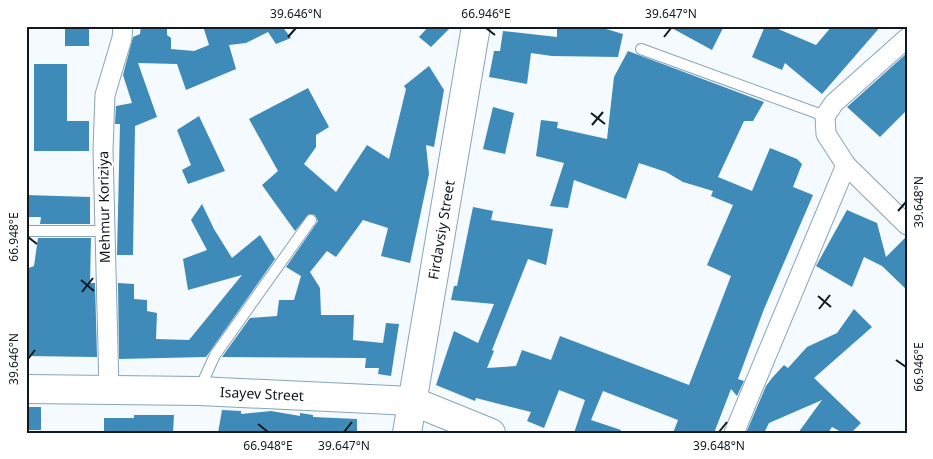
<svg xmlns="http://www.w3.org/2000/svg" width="933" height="459" font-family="'Noto Sans',sans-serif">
  <rect width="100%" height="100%" fill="#f5fafe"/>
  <g fill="#3e8ab8">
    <polygon points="141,26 167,26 167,35 171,38 171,49 194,51 209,45 203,26 282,26 291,38 276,44 268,32 246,43 229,45 236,69 186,90 177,64 138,63 157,117 135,126 133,255 117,255 120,124 115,124 116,106 132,103 123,75 133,37 140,34"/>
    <polygon points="429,26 452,26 431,47 419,37"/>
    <polygon points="557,26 596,26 623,34 618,57 552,56 531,53 527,84 489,77 494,51 500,51 503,31 557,37"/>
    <polygon points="668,26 724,26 712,50"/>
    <polygon points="765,26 771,26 816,45 832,26 881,26 822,94 785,63 782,70 752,57"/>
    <rect x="65" y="28" width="24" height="18"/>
    <polygon points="628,51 764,102 753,121 744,121 718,177 752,191 770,148 797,159 802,164 793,187 813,195 764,309 738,379 744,381 737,396 731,389 714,433 673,433 678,420 603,391 591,420 621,430 620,433 574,433 585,400 559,390 544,428 527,421 531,412 476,398 475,401 436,385 454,331 478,343 494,304 451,300 454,286 457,286 473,207 493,211 491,220 553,229 546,265 528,259 492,350 494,351 487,368 516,366 522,350 551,360 560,336 689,385 731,276 707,265 733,205 711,196 713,191 683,182 666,172 639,163 626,199 574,180 568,208 550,206 564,163 536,156 541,120 558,122 557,128 607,139 614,77"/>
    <polygon points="907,53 907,110 880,137 847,107"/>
    <polygon points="34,64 67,64 67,121 89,121 89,151 34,151"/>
    <polygon points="429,66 444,90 434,147 426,145 429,174 410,263 381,256 388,228 363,220 336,257 327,251 310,272 320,288 321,315 354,315 353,340 383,343 386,323 399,324 391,376 378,374 379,368 365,368 366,358 222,357 250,318 277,316 279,300 294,300 301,276 286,267 318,221 315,215 309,214 295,231 262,185 278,171 249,119 308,88 329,127 316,135 316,147 304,164 336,192 367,145 389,159 406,89 404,86"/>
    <polygon points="493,107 514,113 505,154 483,149"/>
    <polygon points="199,116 225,171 188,184 182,170 191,165 177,130"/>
    <polygon points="26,195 90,197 90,224 40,224 41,217 26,217"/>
    <polygon points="202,204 214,229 232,258 260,235 275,259 206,357 119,359 118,283 134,284 134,299 147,300 147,311 157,313 156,339 189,340 242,275 188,290 183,259 207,250 191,220"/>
    <polygon points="847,210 877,223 886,257 907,236 907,290 882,266 864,257 852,287 816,266"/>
    <polygon points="38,238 91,238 90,283 95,283 97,357 26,356 26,269 34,266"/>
    <polygon points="854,309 872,327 814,378 861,423 851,433 843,433 832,427 828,433 798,433 822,400 769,423 764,433 746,433 766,386 772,378 784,365 788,368 807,347 837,333"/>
    <rect x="26" y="407" width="15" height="23"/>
    <polygon points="222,410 241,411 241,414 271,411 300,416 300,413 313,415 313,417 357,419 357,433 218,433"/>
    <polygon points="134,415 174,415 173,433 104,433 104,418 134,418"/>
  </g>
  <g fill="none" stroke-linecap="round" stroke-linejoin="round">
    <defs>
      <g id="service">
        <polyline points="641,49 825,116"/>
        <polyline points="26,231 104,231"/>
        <polyline points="199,390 215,355 311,220"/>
      </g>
      <g id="minor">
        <polyline points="907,38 834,103 825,116 826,134 846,165 907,225"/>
        <polyline points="109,390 103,150 105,95 122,38 123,26"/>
        <polyline points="734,433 846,165"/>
      </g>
      <g id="secondary">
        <path id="s1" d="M26 389 199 391 412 401 491 433"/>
        <path id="s2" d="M407 433 476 26"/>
      </g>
    </defs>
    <use href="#service" stroke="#8aa4b5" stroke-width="12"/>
    <use href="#minor" stroke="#8aa4b5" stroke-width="21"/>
    <use href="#secondary" stroke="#8aa4b5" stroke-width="30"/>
    <use href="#service" stroke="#fff" stroke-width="10"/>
    <use href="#minor" stroke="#fff" stroke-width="19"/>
    <use href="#secondary" stroke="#fff" stroke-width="28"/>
  </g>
  <path fill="none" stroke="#101920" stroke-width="2" d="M486 28 495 35M288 37 296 28M664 37 671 28M591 113 605 124M592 125 603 112M898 211 906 202M28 237 37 244M81 280 94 291M82 292 93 278M818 296 831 307M819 309 830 295M28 359 35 350M896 360 906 367M258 424 268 432M344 432 352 422M719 432 727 422"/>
  <g text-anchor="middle" stroke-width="4.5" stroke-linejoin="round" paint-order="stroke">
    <g font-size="14" fill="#101920" stroke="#fff">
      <text transform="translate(104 207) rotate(-91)" y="5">Mehmur Koriziya</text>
      <text dy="5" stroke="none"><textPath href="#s2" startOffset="206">Firdavsiy Street</textPath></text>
      <text dy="5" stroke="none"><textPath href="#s1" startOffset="236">Isayev Street</textPath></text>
    </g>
  </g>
  <rect width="933" height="459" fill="none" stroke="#ffffff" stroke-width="55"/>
  <rect x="28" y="28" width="878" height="404" fill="none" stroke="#101920" stroke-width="2"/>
  <g font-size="12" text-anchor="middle" fill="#101920">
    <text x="296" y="18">39.646°N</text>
    <text x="486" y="18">66.946°E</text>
    <text x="671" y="18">39.647°N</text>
    <text transform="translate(919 202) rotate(-90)" y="4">39.648°N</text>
    <text transform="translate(14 237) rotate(-90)" y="4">66.948°E</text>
    <text transform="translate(14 359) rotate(-90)" y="4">39.646°N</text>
    <text transform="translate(919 367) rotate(-90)" y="4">66.946°E</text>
    <text x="268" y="450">66.948°E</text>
    <text x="344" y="450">39.647°N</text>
    <text x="719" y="450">39.648°N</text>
  </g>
</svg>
